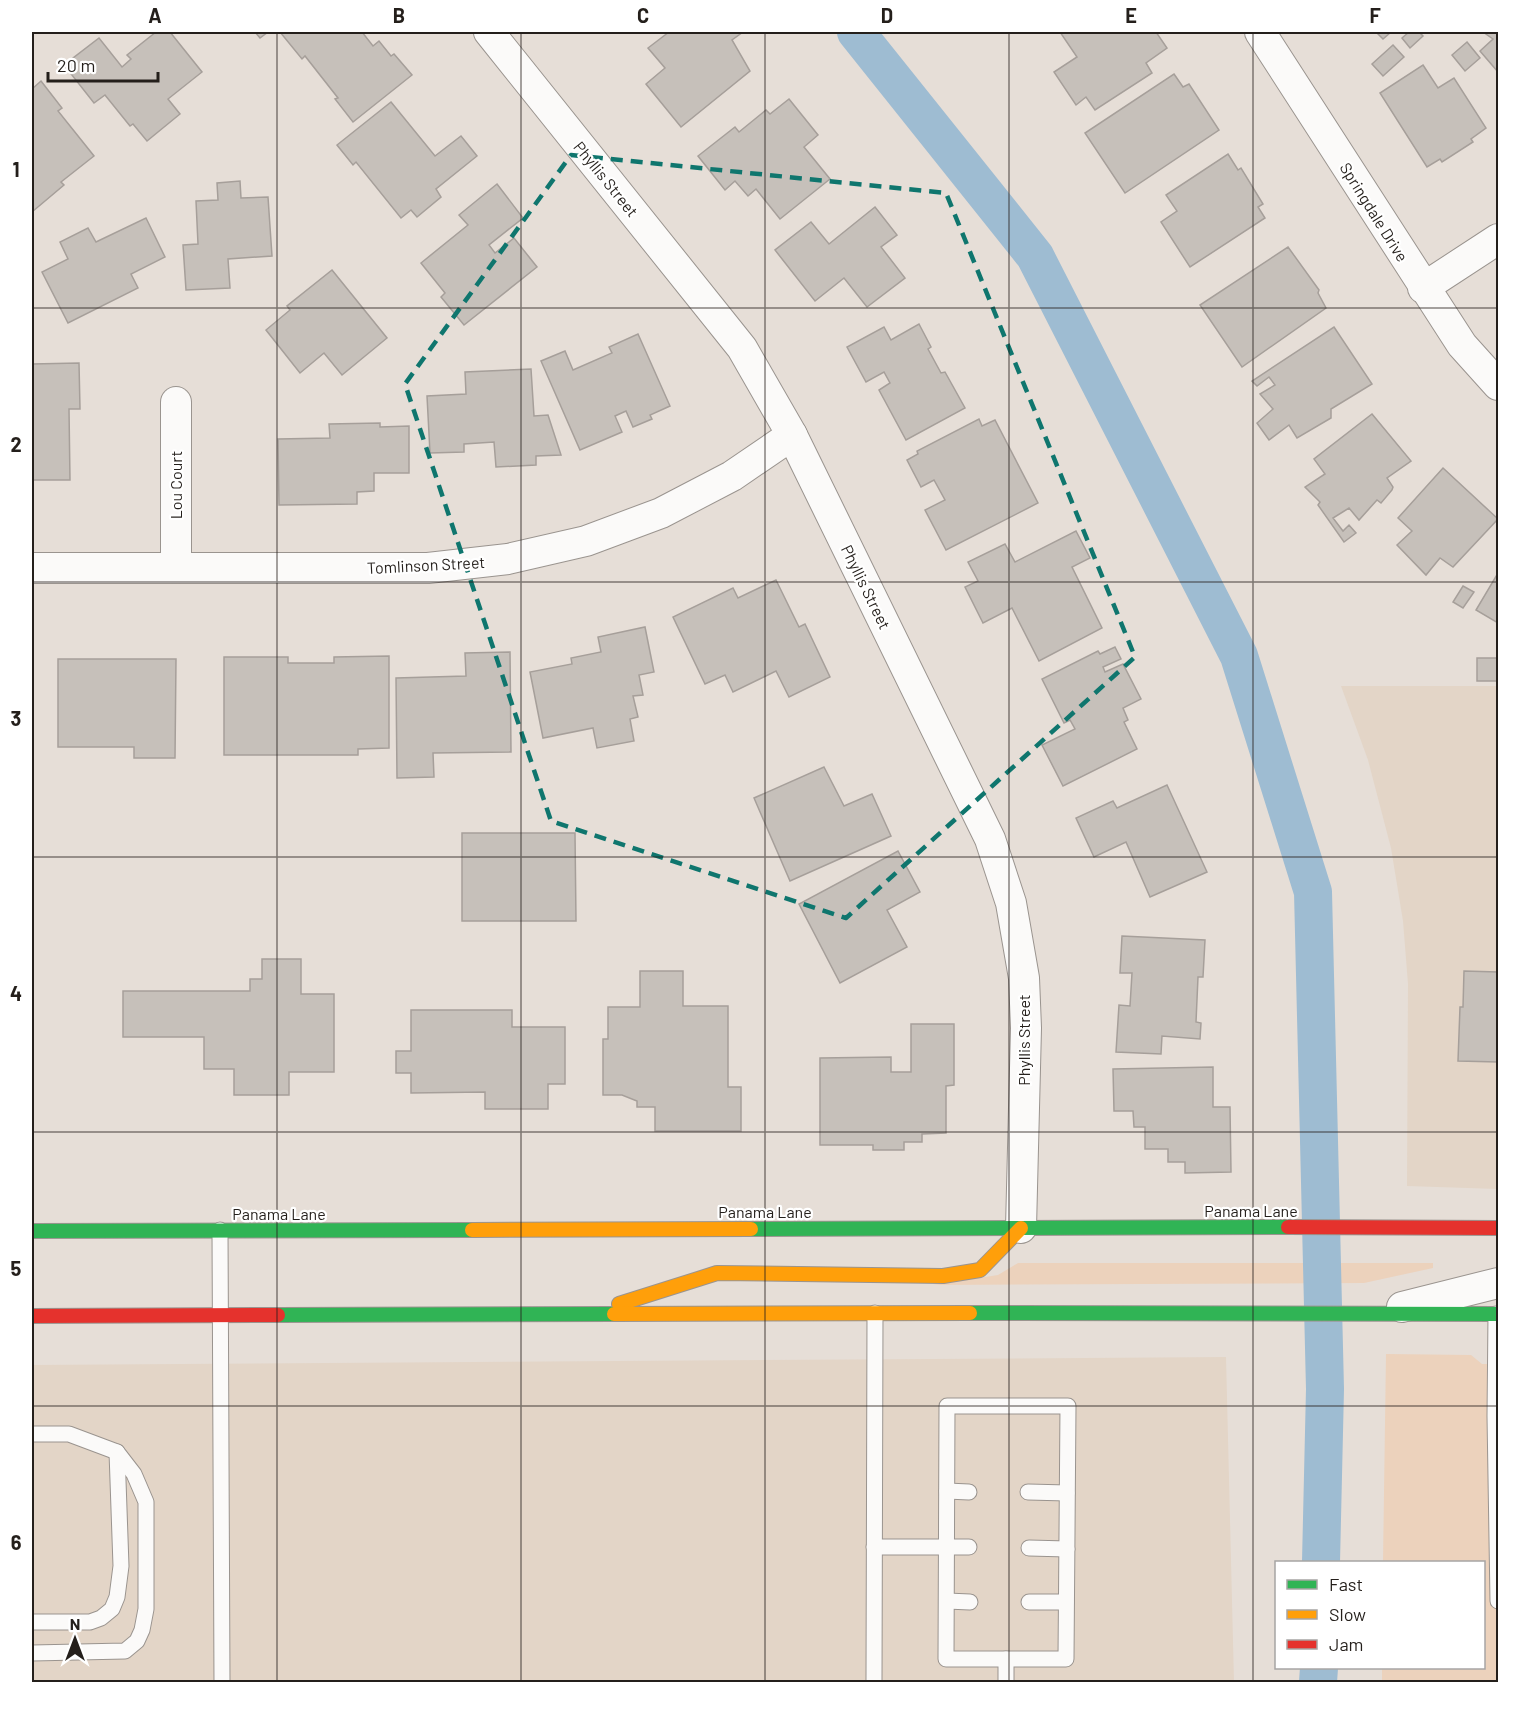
<svg xmlns="http://www.w3.org/2000/svg" width="1530" height="1714" font-family="Barlow,sans-serif">
  <rect width="100%" height="100%" fill="#e6ded7"/>
  <g fill="#e3d5c7">
    <polygon points="1341,686 1498,686 1498,1189 1407,1186 1408,984 1403,921 1391,848 1368,760"/>
    <polygon points="1226,1357 1234,1682 32,1682 32,1365"/>
  </g>
  <g fill="#ecd2bc">
    <polygon points="1018,1263 1433,1263 1433,1268 1364,1283 933,1285 998,1275"/>
    <polygon points="1386,1354 1471,1355 1482,1364 1498,1364 1498,1682 1382,1682 1382,1668 1484,1668 1484,1562 1383,1562"/>
  </g>
  <g fill="none" stroke-linecap="round" stroke-linejoin="round">
    <g stroke="#9ebcd2" stroke-width="38">
      <polyline points="856,32 1035,256 1239,656 1313,892 1325,1389 1321,1562"/>
      <polyline points="1318,1682 1319,1668"/>
    </g>
  </g>
  <g fill="#c6c0ba" stroke="#a69f9a" stroke-width="1.5">
    <polygon points="156,32 170,32 202,72 168,99 180,114 147,141 133,124 130,126 105,95 94,103 64,65 99,38 122,67 131,59 127,55"/>
    <polygon points="255,32 268,32 260,38"/>
    <polygon points="280,32 362,32 373,46 379,41 391,56 394,54 412,75 353,122 335,99 338,98 305,56 302,59"/>
    <polygon points="669,32 743,32 732,40 750,71 681,127 646,84 665,68 648,48"/>
    <polygon points="1060,32 1156,32 1167,48 1146,63 1152,73 1095,110 1086,97 1076,105 1054,72 1077,57"/>
    <polygon points="1376,32 1391,32 1383,39"/>
    <polygon points="1409,32 1419,32 1423,36 1410,48 1402,38"/>
    <polygon points="1483,32 1498,32 1498,72 1480,51 1493,39"/>
    <polygon points="1467,42 1480,58 1465,71 1452,55"/>
    <polygon points="1393,45 1404,57 1383,76 1372,64"/>
    <polygon points="1423,65 1438,88 1454,78 1486,128 1471,139 1473,142 1442,162 1440,159 1427,167 1380,93"/>
    <polygon points="1174,74 1183,87 1189,84 1219,130 1125,193 1085,133"/>
    <polygon points="41,81 62,108 58,111 94,156 61,182 64,185 32,212 32,89"/>
    <polygon points="789,99 818,135 804,147 830,179 780,219 756,189 748,196 735,181 725,190 698,156 735,127 739,132 766,110 770,114"/>
    <polygon points="391,102 435,156 461,136 477,156 436,189 441,197 417,217 411,210 401,218 356,162 353,165 337,145"/>
    <polygon points="1228,154 1238,170 1241,168 1263,204 1258,207 1265,218 1190,267 1161,222 1177,211 1166,195"/>
    <polygon points="240,181 241,198 268,197 272,256 228,259 230,288 186,290 183,245 198,244 196,201 218,200 217,183"/>
    <polygon points="497,184 523,218 489,245 495,253 514,238 537,267 464,325 441,297 445,293 421,263 468,225 459,215"/>
    <polygon points="875,207 897,235 881,247 905,278 867,307 844,278 815,301 775,250 811,222 829,244"/>
    <polygon points="146,218 165,257 131,274 138,288 68,323 42,272 68,259 60,242 88,228 96,242"/>
    <polygon points="1288,247 1319,290 1318,293 1326,308 1242,367 1200,305"/>
    <polygon points="332,270 387,338 342,375 324,353 300,373 266,330 290,310 287,306"/>
    <polygon points="919,324 931,347 928,349 941,373 945,372 965,408 906,440 879,390 890,383 884,372 866,382 847,347 884,327 891,340"/>
    <polygon points="1334,327 1372,384 1331,409 1331,418 1297,438 1289,425 1269,440 1257,423 1273,409 1260,394 1275,385 1269,377 1257,386 1252,381"/>
    <polygon points="638,334 670,406 650,415 652,419 633,427 626,411 615,416 622,432 580,450 541,361 565,351 573,370 612,353 609,347"/>
    <polygon points="79,363 80,409 69,409 70,480 32,480 32,364"/>
    <polygon points="531,369 534,416 548,415 561,455 536,456 536,465 496,467 494,442 464,444 464,452 430,453 427,396 466,394 465,372"/>
    <polygon points="1372,414 1411,461 1387,478 1393,487 1392,490 1381,503 1377,500 1359,520 1349,508 1333,518 1343,531 1349,525 1356,533 1344,542 1318,505 1320,502 1305,487 1325,474 1314,459"/>
    <polygon points="979,419 982,426 995,420 1038,503 946,550 925,510 945,500 934,480 921,487 907,460 918,454 917,451"/>
    <polygon points="380,423 380,427 409,426 409,473 374,473 374,491 357,492 357,504 279,505 278,439 330,438 329,424"/>
    <polygon points="1443,468 1498,519 1453,567 1440,558 1426,575 1397,545 1412,531 1398,518"/>
    <polygon points="1076,531 1090,558 1072,567 1102,628 1039,661 1012,608 983,623 965,587 978,581 968,562 1005,544 1015,562"/>
    <polygon points="1498,573 1498,623 1476,610"/>
    <polygon points="776,580 799,627 805,624 830,677 789,697 776,671 733,692 725,675 705,684 673,617 733,588 738,598"/>
    <polygon points="1463,586 1474,592 1463,608 1453,602"/>
    <polygon points="645,627 654,672 639,675 643,695 633,696 638,717 630,719 634,741 597,748 593,728 543,738 530,672 572,664 571,658 601,652 598,637"/>
    <polygon points="1115,647 1121,659 1103,667 1105,672 1123,664 1141,699 1123,708 1128,720 1124,722 1137,749 1063,786 1042,745 1075,729 1070,720 1064,723 1042,679 1098,651 1100,654"/>
    <polygon points="510,652 511,752 433,753 434,777 397,778 396,678 466,676 465,653"/>
    <polygon points="389,656 389,748 358,749 358,755 224,755 224,657 288,657 288,663 334,663 334,657"/>
    <rect x="1477" y="658" width="21" height="23"/>
    <polygon points="58,659 176,659 175,758 134,758 134,747 58,747"/>
    <polygon points="824,767 844,806 872,794 891,836 790,881 754,798"/>
    <polygon points="1167,785 1207,872 1150,897 1126,842 1094,857 1076,818 1113,801 1117,808"/>
    <polygon points="462,833 575,833 576,921 462,921"/>
    <polygon points="898,851 920,892 887,910 907,947 840,983 799,904"/>
    <polygon points="1122,936 1205,940 1203,977 1198,977 1196,1022 1201,1023 1200,1039 1162,1036 1161,1054 1116,1052 1119,1005 1130,1006 1132,973 1120,973"/>
    <polygon points="262,959 301,959 301,994 334,994 334,1072 289,1072 289,1095 234,1095 234,1069 204,1069 204,1037 123,1037 123,991 250,991 250,979 262,979"/>
    <polygon points="640,971 683,971 683,1006 728,1006 728,1087 741,1087 741,1131 655,1131 655,1107 637,1107 637,1101 622,1095 603,1095 603,1039 608,1039 608,1007 640,1007"/>
    <polygon points="1464,971 1498,972 1498,1062 1458,1061 1460,1007 1463,1007"/>
    <polygon points="411,1010 512,1010 512,1027 565,1027 565,1084 548,1084 548,1109 485,1109 485,1092 411,1093 411,1073 396,1073 396,1051 411,1051"/>
    <polygon points="911,1024 954,1024 954,1085 946,1086 946,1133 922,1134 922,1142 904,1142 904,1150 873,1150 873,1145 820,1145 820,1058 891,1057 891,1072 911,1072"/>
    <polygon points="1213,1067 1213,1107 1230,1107 1231,1172 1185,1173 1185,1162 1168,1162 1168,1149 1145,1149 1145,1127 1134,1127 1133,1111 1114,1111 1113,1069"/>
  </g>
  <g fill="none" stroke-linecap="round" stroke-linejoin="round">
    <defs>
      <g id="lane">
        <polyline points="220,1230 222,1682"/>
        <polyline points="1496,1314 1495,1416 1498,1601"/>
        <polygon points="947,1406 1068,1406 1066,1659 946,1659"/>
        <polyline points="32,1434 69,1434 117,1452 134,1474 146,1502 146,1609 142,1630 137,1641 125,1651 32,1653"/>
        <polyline points="947,1491 969,1492"/>
        <polyline points="1028,1492 1067,1493"/>
        <polyline points="874,1547 969,1547"/>
        <polyline points="1029,1548 1067,1549"/>
        <polyline points="947,1601 970,1602"/>
        <polyline points="1029,1602 1066,1602"/>
        <polyline points="32,1622 90,1622 101,1618 112,1609 117,1597 121,1566 117,1452"/>
        <polyline points="874,1682 875,1313"/>
        <polyline points="1006,1682 1006,1659"/>
      </g>
      <g id="street">
        <polyline points="489,32 742,348 792,435 990,839 1011,903 1024,978 1026,1028 1021,1228"/>
        <polyline points="1260,32 1462,345 1498,385"/>
        <polyline points="1423,288 1498,239"/>
        <polyline points="32,568 428,568 508,559 586,541 661,513 732,476 792,435"/>
        <polyline points="176,568 176,402"/>
        <polyline points="1402,1307 1498,1283"/>
      </g>
      <g id="fast">
        <polyline points="751,1229 1288,1227"/>
        <polyline points="32,1231 472,1230"/>
        <polyline points="970,1313 1498,1314"/>
        <polyline points="278,1315 614,1314"/>
      </g>
      <g id="slow">
        <polyline points="472,1230 751,1229"/>
        <polyline points="619,1304 717,1273 943,1276 980,1270 1021,1228"/>
        <polyline points="614,1314 970,1313"/>
      </g>
      <g id="jam">
        <polyline points="1288,1227 1498,1228"/>
        <polyline points="32,1316 278,1315"/>
      </g>
    </defs>
    <use href="#lane" stroke="#9a948f" stroke-width="17"/>
    <use href="#street" stroke="#9a948f" stroke-width="32"/>
    <use href="#fast" stroke="#9a948f" stroke-width="16"/>
    <use href="#slow" stroke="#9a948f" stroke-width="16"/>
    <use href="#jam" stroke="#9a948f" stroke-width="16"/>
    <use href="#lane" stroke="#fbfaf9" stroke-width="15"/>
    <use href="#street" stroke="#fbfaf9" stroke-width="30"/>
    <use href="#fast" stroke="#30b455" stroke-width="14"/>
    <use href="#slow" stroke="#ff9f0a" stroke-width="14"/>
    <use href="#jam" stroke="#e5322d" stroke-width="14"/>
  </g>
  <path fill="none" stroke="#0f766e" stroke-width="4.5" stroke-dasharray="12 8" stroke-linejoin="round" d="M571 155 946 193 1135 657 846 918 551 821 405 384Z"/>
  <path fill="none" stroke="#241f1b" stroke-width="1.5" stroke-opacity="0.55" d="M277 32V1682M521 32V1682M765 32V1682M1009 32V1682M1253 32V1682M32 308H1498M32 582H1498M32 857H1498M32 1132H1498M32 1406H1498"/>
  <g text-anchor="middle" stroke-width="4.5" stroke-linejoin="round" paint-order="stroke">
    <g font-size="16" fill="#241f1b" stroke="#fff">
      <text transform="translate(606 179) rotate(51)" y="6">Phyllis Street</text>
      <text transform="translate(1374 212) rotate(58)" y="6">Springdale Drive</text>
      <text transform="translate(176 485) rotate(-90)" y="6">Lou Court</text>
      <text transform="translate(426 565) rotate(-3)" y="6">Tomlinson Street</text>
      <text transform="translate(866 587) rotate(64)" y="6">Phyllis Street</text>
      <text transform="translate(1024 1040) rotate(-90)" y="6">Phyllis Street</text>
      <text x="1251" y="1217">Panama Lane</text>
      <text x="765" y="1218">Panama Lane</text>
      <text x="279" y="1220">Panama Lane</text>
    </g>
  </g>
  <rect width="1530" height="1714" fill="none" stroke="#ffffff" stroke-width="66"/>
  <rect x="1275" y="1561" width="210" height="108" fill="#ffffff" stroke="#a7a5a4" stroke-width="1.5"/>
  <rect x="1287" y="1580" width="30" height="9" fill="#30b455" stroke="#a7a5a4" stroke-width="1.5"/>
  <text x="1329" y="1591" font-size="18" fill="#241f1b">Fast</text>
  <rect x="1287" y="1610" width="30" height="9" fill="#ff9f0a" stroke="#a7a5a4" stroke-width="1.5"/>
  <text x="1329" y="1621" font-size="18" fill="#241f1b">Slow</text>
  <rect x="1287" y="1640" width="30" height="9" fill="#e5322d" stroke="#a7a5a4" stroke-width="1.5"/>
  <text x="1329" y="1651" font-size="18" fill="#241f1b">Jam</text>
  <g transform="translate(75 1639)" stroke="#ffffff" stroke-width="4.5" paint-order="stroke">
  <path d="M0-4.5L10 22L0 15L-10 22Z" fill="#241f1b"/>
  <text y="-9" font-size="16" font-weight="bold" text-anchor="middle" fill="#241f1b">N</text>
  </g>
  <path d="M48 72v9h110v-9" fill="none" stroke="#241f1b" stroke-width="3"/>
  <text x="57" y="72" font-size="18" fill="#241f1b" stroke="#ffffff" stroke-width="4.5" paint-order="stroke">20 m</text>
  <rect x="33" y="33" width="1464" height="1648" fill="none" stroke="#241f1b" stroke-width="2"/>
  <g font-size="20" text-anchor="middle" font-weight="bold" fill="#241f1b">
    <text x="155" y="23">A</text>
    <text x="399" y="23">B</text>
    <text x="643" y="23">C</text>
    <text x="887" y="23">D</text>
    <text x="1131" y="23">E</text>
    <text x="1375" y="23">F</text>
    <text x="16" y="177">1</text>
    <text x="16" y="452">2</text>
    <text x="16" y="726">3</text>
    <text x="16" y="1001">4</text>
    <text x="16" y="1276">5</text>
    <text x="16" y="1550">6</text>
  </g>
</svg>
